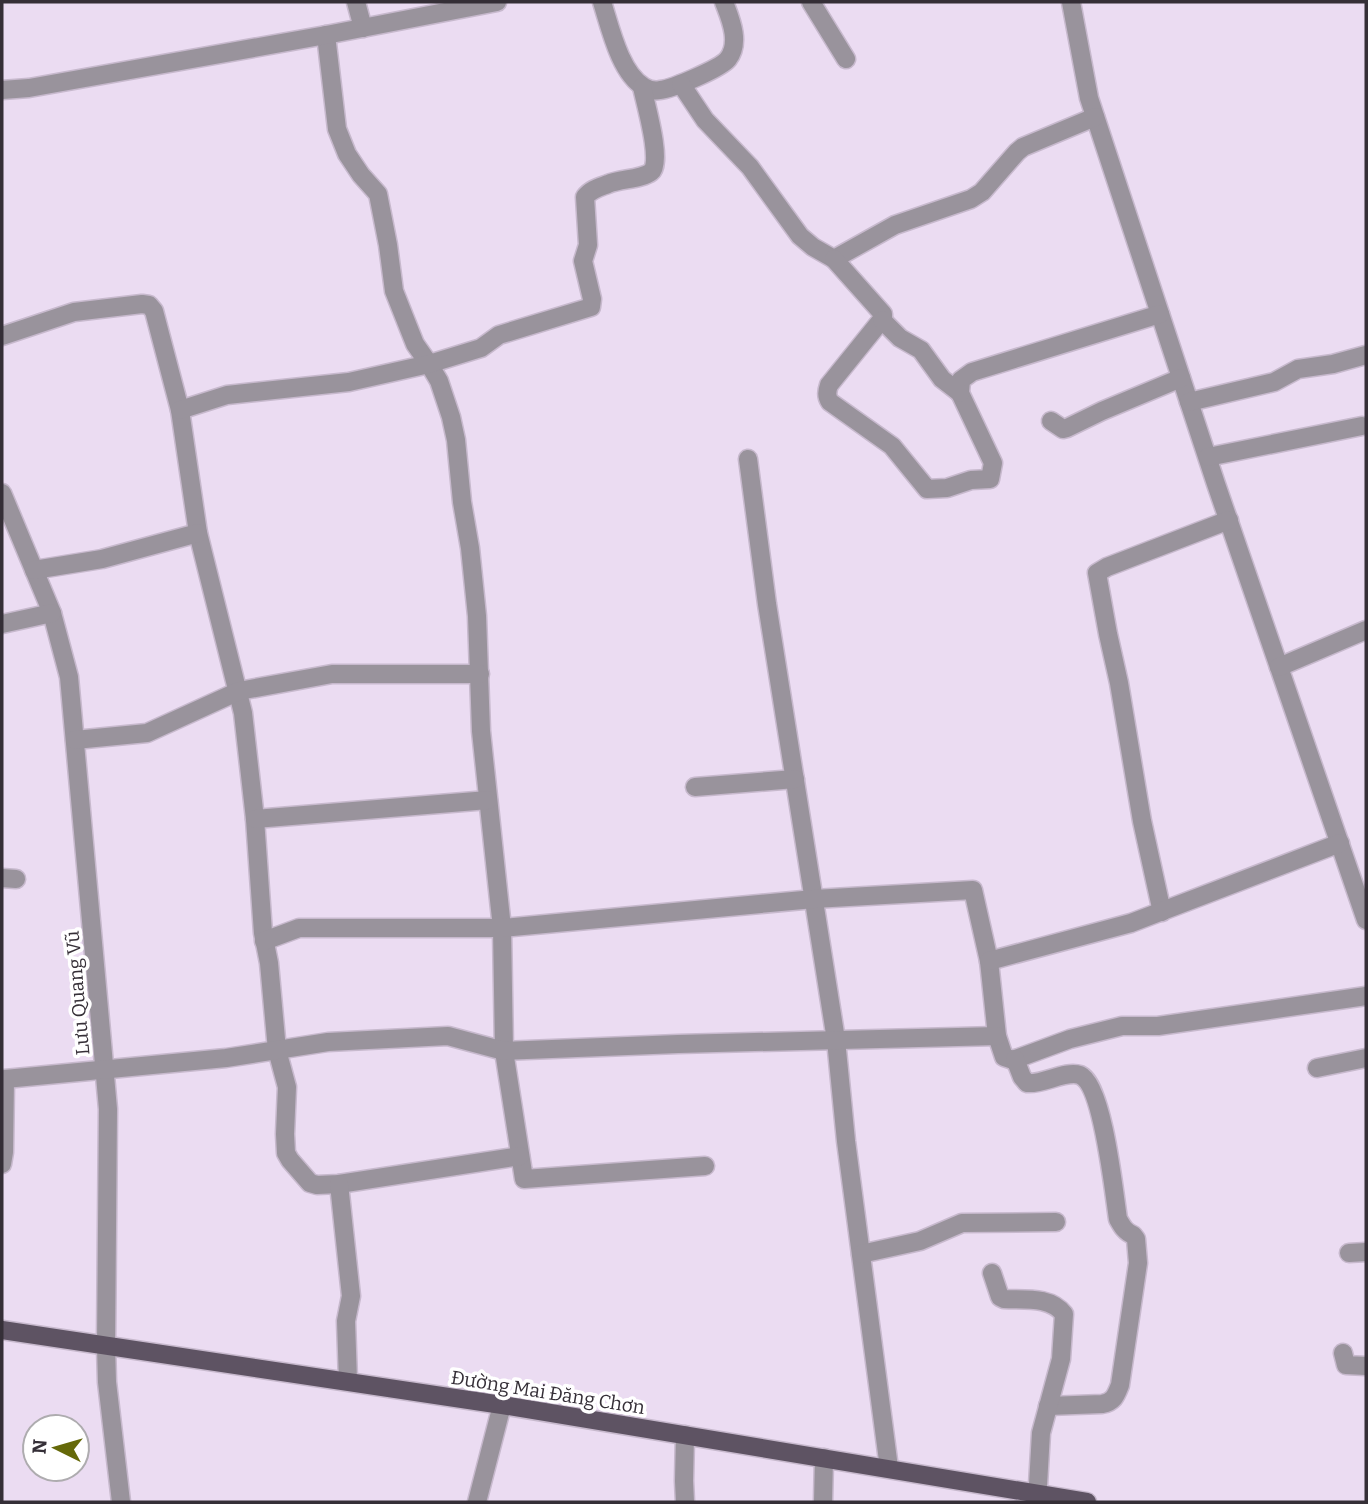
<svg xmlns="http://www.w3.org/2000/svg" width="1368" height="1504" font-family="Bitter,serif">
  <rect width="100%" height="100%" fill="#ebdcf2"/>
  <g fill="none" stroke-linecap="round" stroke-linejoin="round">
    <defs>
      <g id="minor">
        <polyline points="356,2 363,28"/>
        <path d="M602 2C610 27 620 73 644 87 649 90 655 91 660 90 672 89 721 68 728 59 741 42 730 18 724 2"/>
        <polyline points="811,2 846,59"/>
        <polyline points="1071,2 1089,98 1216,484 1366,920"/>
        <polyline points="326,35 337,129 347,154 361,175 378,194 388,245 394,291 415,344 429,364 439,381 451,417 456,440 462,502 470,548 477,616 481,731 502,928 504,1051 524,1179 705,1166"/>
        <polyline points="681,84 705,120 750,167 800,236 813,247 834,259 895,225 971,199 982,192 1017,152 1023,147 1095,117"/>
        <polyline points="2,90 29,88 326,35 497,2"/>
        <path d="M834 259 883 314V318L829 385C827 391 826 396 830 402L892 446 927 489 947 488 971 480 990 479 993 463 960 393 961 380 972 372 1160 314"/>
        <polyline points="882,320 900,338 921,350 942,379 960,393"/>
        <polyline points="2,336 74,312 142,304 149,305 154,311 180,410 198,533 243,713 255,819 263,933 269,963 277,1050 287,1087 285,1134 286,1153 290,1160 310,1183 317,1185 339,1184 520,1156"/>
        <polyline points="1189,402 1274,382 1298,369 1333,364 1366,355"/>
        <path d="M180 410 227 395 349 382 429 364 481 348 499 335 591 307 592 299 583 261 588 245 585 197C591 189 600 187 608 184 620 179 642 179 651 172 663 163 645 102 642 87"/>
        <polyline points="1051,421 1063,429 1067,428 1102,411 1181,378"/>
        <polyline points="1208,457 1362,426"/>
        <polyline points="748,459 767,604 836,1040 846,1141 889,1468"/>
        <polyline points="2,493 52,613 69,677 108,1109 106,1346 107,1382 121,1502"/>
        <polyline points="34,570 102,559 198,533"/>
        <polyline points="2,624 52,613"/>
        <polyline points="1279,667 1366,630"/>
        <polyline points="75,740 147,733 239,691 332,674 480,674"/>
        <polyline points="695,787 795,779"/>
        <polyline points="255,819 488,800"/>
        <polyline points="2,878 16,879"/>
        <polyline points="1162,912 1142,821 1119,683 1108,634 1097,573 1107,567 1229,520"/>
        <polyline points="264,941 299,928 502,928 814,899 973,890 989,961 997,1036 1004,1057 1013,1060 1070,1039 1122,1026 1158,1026 1366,996"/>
        <polyline points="989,961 1131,923 1340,843"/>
        <path d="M1015 1059 1022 1077 1027 1083C1043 1085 1065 1070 1080 1075 1103 1085 1114 1193 1118 1219 1122 1226 1125 1232 1133 1235L1136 1239 1138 1263 1120 1385C1116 1395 1114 1402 1102 1404L1048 1406"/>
        <polyline points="1317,1068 1366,1058"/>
        <polyline points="2,1164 4,1152 5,1079 226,1058 328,1042 448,1036 504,1051 678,1044 997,1036"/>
        <polyline points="339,1184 351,1296 346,1321 348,1381"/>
        <polyline points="1349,1253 1366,1252"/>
        <polyline points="861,1254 920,1241 962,1223 1056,1222"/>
        <path d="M992 1273 1000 1297 1004 1299C1025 1300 1050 1296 1064 1314L1061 1359 1041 1433 1037 1502"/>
        <polyline points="1343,1353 1346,1365 1366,1366"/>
        <polyline points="477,1502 502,1405"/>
        <polyline points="685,1502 684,1481 685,1435"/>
        <polyline points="823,1502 824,1458"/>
      </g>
      <polyline id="major" points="2,1330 502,1405 1087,1502"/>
    </defs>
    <use href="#minor" stroke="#c7b9cd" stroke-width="21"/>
    <use href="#major" stroke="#c7b9cd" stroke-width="21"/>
    <use href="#minor" stroke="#99939c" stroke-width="18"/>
    <use href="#major" stroke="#5e5363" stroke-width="18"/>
  </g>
  <g text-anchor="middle" stroke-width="7" stroke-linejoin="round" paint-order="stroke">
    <g font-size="19" fill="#352f37" stroke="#fff">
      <text transform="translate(77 993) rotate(-95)" y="7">Lưu Quang Vũ</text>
      <text transform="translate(548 1392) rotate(9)" y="7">Đường Mai Đăng Chơn</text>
    </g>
  </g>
  <rect width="1368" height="1504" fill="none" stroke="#352f37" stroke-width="7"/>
  <g transform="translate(56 1448) rotate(275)"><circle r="33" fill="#ffffff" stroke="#aeacaf" stroke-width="2"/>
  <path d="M0-5L12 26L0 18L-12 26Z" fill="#656909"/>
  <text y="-10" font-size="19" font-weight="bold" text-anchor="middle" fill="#352f37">N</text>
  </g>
</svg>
